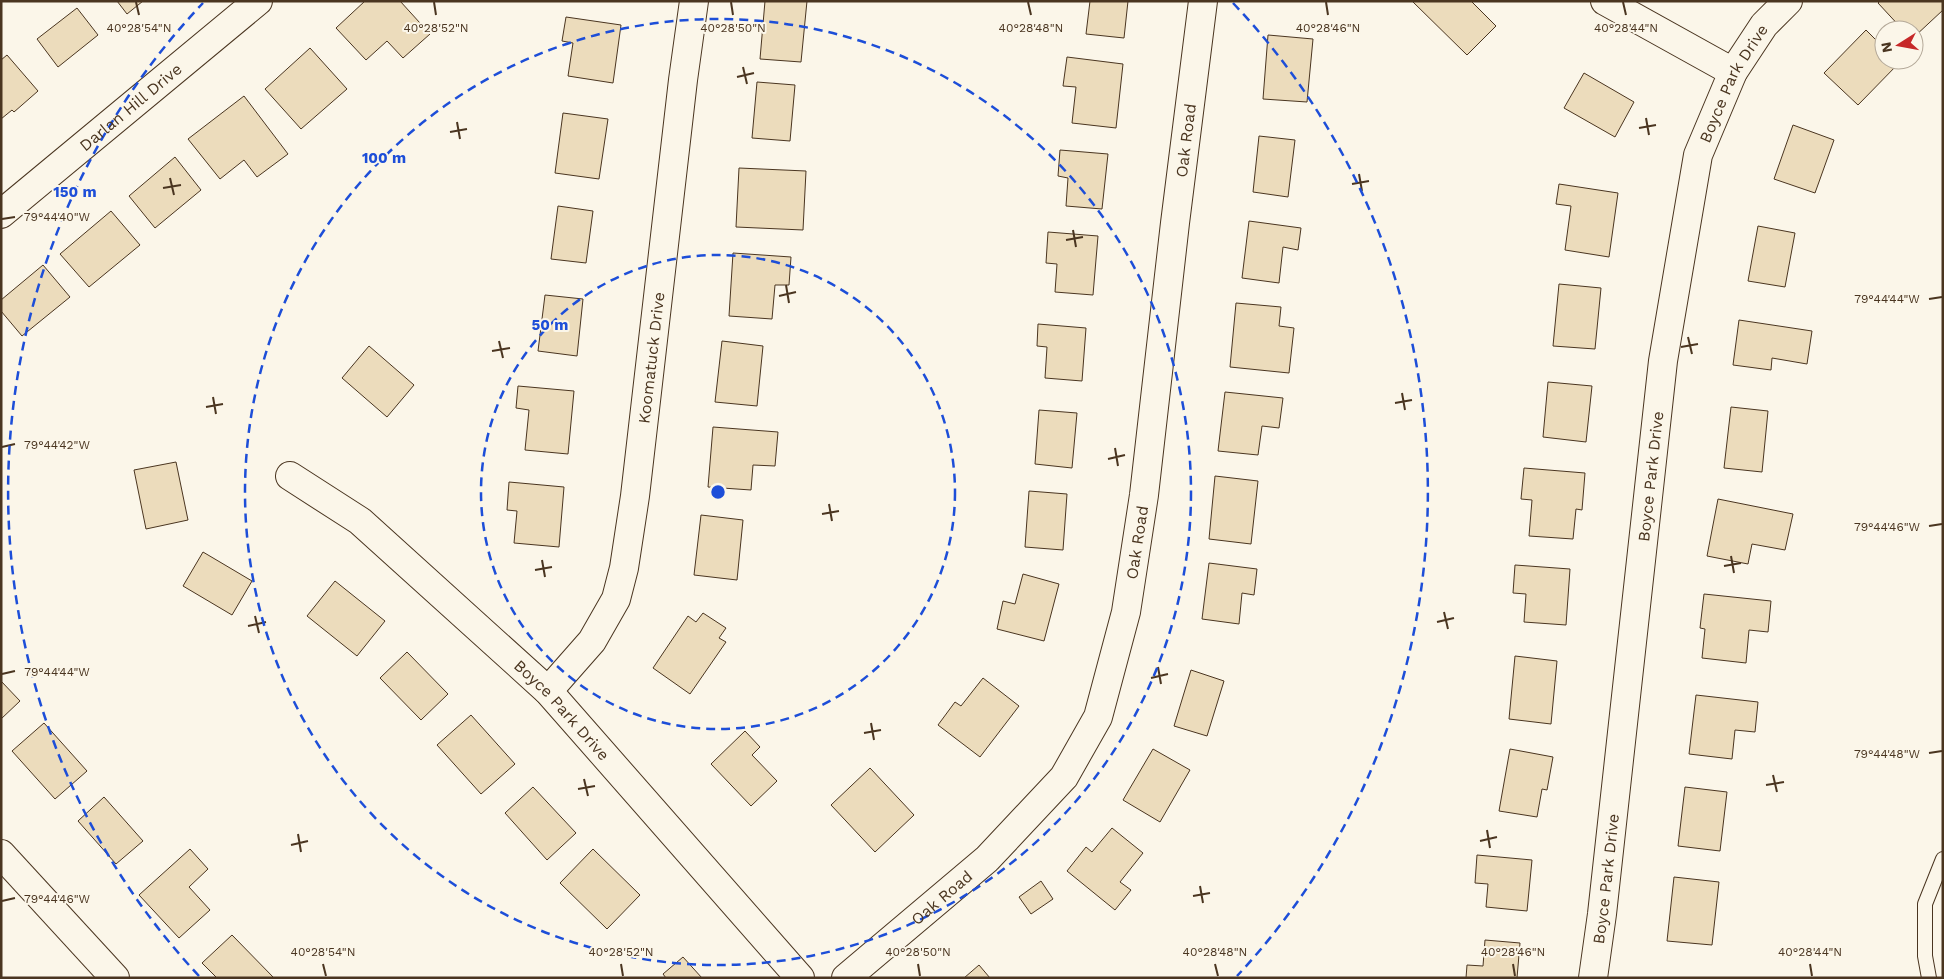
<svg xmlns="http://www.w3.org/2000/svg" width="1944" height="979" font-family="'Work Sans',sans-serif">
  <rect width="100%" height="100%" fill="#fbf6e9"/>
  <g fill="#ecdcbc" stroke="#4a3520">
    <polygon points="117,1 143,1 127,14"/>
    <polygon points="365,1 400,1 430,34 403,58 387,41 366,60 336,28"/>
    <polygon points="765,1 807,1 801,62 760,59"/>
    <polygon points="1090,1 1128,1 1124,38 1086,34"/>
    <polygon points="1412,1 1471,1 1496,26 1467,55"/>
    <polygon points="1880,1 1943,1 1943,10 1914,37 1914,30 1903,30 1878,3"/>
    <polygon points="77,8 98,35 58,67 37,39"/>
    <polygon points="566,17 621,25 613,83 568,76 573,43 562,41"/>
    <polygon points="1866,30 1884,48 1884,60 1896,60 1899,63 1858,105 1824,73"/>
    <polygon points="1268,35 1313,39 1307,102 1263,99"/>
    <polygon points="310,48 347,89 301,129 265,89"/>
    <polygon points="7,55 38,91 14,112 12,110 1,119 1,60"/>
    <polygon points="1067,57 1123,64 1116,128 1072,123 1076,87 1063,86"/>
    <polygon points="1584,73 1634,102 1615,137 1564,108"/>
    <polygon points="757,82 795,85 790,141 752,138"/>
    <polygon points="244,96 288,154 257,177 244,160 220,179 188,139"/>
    <polygon points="563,113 608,119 599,179 555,173"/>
    <polygon points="1793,125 1834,140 1815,193 1774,179"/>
    <polygon points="1259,136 1295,140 1288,197 1253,192"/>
    <polygon points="1060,150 1108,154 1102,209 1066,206 1068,178 1058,176"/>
    <polygon points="175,157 201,190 155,228 129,196"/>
    <polygon points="739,168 806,171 803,230 736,227"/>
    <polygon points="1559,184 1618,193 1609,257 1565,250 1571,206 1556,204"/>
    <polygon points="558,206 593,211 586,263 551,259"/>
    <polygon points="111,211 140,245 89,287 60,254"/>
    <polygon points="1249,221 1301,228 1298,250 1283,247 1279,283 1242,278"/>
    <polygon points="1758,226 1795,233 1785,287 1748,281"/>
    <polygon points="1048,232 1098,236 1093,295 1055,292 1057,264 1046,263"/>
    <polygon points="733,253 791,257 789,285 775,285 772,319 729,316"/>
    <polygon points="43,265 70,297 22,336 1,311 1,300"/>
    <polygon points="1559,284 1601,288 1595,349 1553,346"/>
    <polygon points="545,295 583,299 577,356 538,351"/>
    <polygon points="1236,303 1281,307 1279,326 1294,328 1289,373 1230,367"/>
    <polygon points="1739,320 1812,331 1807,364 1772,358 1771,370 1733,365"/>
    <polygon points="1038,324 1086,328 1082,381 1045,378 1047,347 1037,346"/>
    <polygon points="722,341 763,346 757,406 715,402"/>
    <polygon points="369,346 414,385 387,417 342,378"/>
    <polygon points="1548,382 1592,386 1586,442 1543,437"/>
    <polygon points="518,386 574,391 568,454 525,450 529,410 516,408"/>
    <polygon points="1225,392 1283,398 1279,428 1262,426 1258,455 1218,451"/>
    <polygon points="1731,407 1768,411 1762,472 1724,468"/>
    <polygon points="1039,410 1077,413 1072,468 1035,464"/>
    <polygon points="713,427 778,432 775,466 753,465 751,490 708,487"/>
    <polygon points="176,462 188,520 146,529 134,470"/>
    <polygon points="1524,468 1585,473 1582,510 1576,509 1573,539 1529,536 1532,500 1521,499"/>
    <polygon points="1215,476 1258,481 1251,544 1209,539"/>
    <polygon points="509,482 564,487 559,547 514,543 517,511 507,510"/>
    <polygon points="1029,491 1067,494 1063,550 1025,547"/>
    <polygon points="1718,499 1793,514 1785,550 1752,544 1748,564 1707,556"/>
    <polygon points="701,515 743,520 737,580 694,575"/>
    <polygon points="203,552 252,581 232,615 183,586"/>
    <polygon points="1209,563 1257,569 1254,595 1242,593 1239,624 1202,619"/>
    <polygon points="1515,565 1570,569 1566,625 1524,622 1526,594 1513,593"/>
    <polygon points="1023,574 1059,584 1044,641 997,629 1003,601 1015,604"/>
    <polygon points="335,581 385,621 357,656 307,616"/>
    <polygon points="1704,594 1771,601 1768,632 1749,630 1746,663 1702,658 1705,629 1700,628"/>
    <polygon points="703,613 726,628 719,638 726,642 690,694 653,668 688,616 696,622"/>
    <polygon points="407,652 448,694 421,720 380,678"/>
    <polygon points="1515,656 1557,661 1551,724 1509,719"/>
    <polygon points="1191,670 1224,681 1207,736 1174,726"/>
    <polygon points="983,678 1019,706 980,757 938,725 955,702 961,706"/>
    <polygon points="1,681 20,701 1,719"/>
    <polygon points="1696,695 1758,702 1755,732 1735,730 1732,759 1689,754"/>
    <polygon points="471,715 515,764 481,794 437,745"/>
    <polygon points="44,723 87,771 55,799 12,751"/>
    <polygon points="745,731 760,747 752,755 777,781 751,806 711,764"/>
    <polygon points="1153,749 1190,770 1160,822 1123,800"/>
    <polygon points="1510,749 1553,757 1547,790 1542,789 1537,817 1499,811"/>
    <polygon points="870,768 914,815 875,852 831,805"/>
    <polygon points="533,787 576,833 547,860 505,813"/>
    <polygon points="1685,787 1727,792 1720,851 1678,846"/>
    <polygon points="104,797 143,841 116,864 78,821"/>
    <polygon points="1112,828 1143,853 1120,882 1131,890 1115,910 1067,871 1086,847 1092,852"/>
    <polygon points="190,849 208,869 189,887 210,910 179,938 139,895"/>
    <polygon points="593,849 640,895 607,929 560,883"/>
    <polygon points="1477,855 1532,860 1527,911 1486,907 1488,884 1475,883"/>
    <polygon points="1674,877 1719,882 1712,945 1667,941"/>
    <polygon points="1041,881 1053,899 1031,914 1019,897"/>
    <polygon points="232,935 274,978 217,978 202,963"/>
    <polygon points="1485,940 1520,943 1517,978 1466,978 1467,965 1483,966"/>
    <polygon points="683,957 702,978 666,978 663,974"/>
    <polygon points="979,965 990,978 964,978"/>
  </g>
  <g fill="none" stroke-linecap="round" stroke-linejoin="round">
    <defs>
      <polyline id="lane" points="1929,978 1925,956 1925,904 1943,859"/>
      <g id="street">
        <polyline points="1605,1 1733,72"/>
        <path id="s1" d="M1 214 258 1"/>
        <path id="s2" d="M290 476 360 521 548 691 800 978"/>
        <path id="s3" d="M548 691 592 641 616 599 624 568 635 496 683 80 694 1"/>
        <polyline points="1,854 115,978"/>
        <path id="s4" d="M846 978 987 859 1064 777 1098 717 1126 612 1144 495 1175 223 1203 1"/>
        <path id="s5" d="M1593 978 1602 914 1663 361 1698 155 1733 72 1764 25 1788 1"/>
      </g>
    </defs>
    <use href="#lane" stroke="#4a3520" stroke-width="16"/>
    <use href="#street" stroke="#4a3520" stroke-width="30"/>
    <use href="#lane" stroke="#fbf6e9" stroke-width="14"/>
    <use href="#street" stroke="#fbf6e9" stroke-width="28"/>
  </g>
  <path fill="none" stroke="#4a3520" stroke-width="2" d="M136 2 139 15M434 2 436 15M731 2 733 15M1028 2 1031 15M1326 2 1328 15M1623 2 1626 15M743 67 747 84M737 77 754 73M1646 118 1649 135M457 122 460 139M1639 128 1656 125M450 132 467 129M1359 174 1362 191M170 178 174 195M1352 184 1369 181M163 188 181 185M2 219 15 217M1073 230 1076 247M1066 240 1083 237M786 285 789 303M779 296 796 292M1929 299 1942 297M1688 337 1692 354M499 341 503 358M1681 347 1698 344M492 351 510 348M1402 393 1405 410M213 397 216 414M1395 403 1412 400M206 407 223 404M2 447 15 444M1115 448 1118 466M1108 459 1125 455M829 504 832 521M822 514 839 511M1929 526 1942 524M1731 556 1734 573M542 560 545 577M1724 566 1741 563M535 570 552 567M1444 612 1448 629M255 616 259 633M1437 622 1454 618M248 626 266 622M1158 667 1161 684M2 674 15 671M1151 678 1168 674M871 723 874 740M864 733 881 730M1929 753 1942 751M1773 775 1777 792M584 779 588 796M1766 785 1784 782M578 789 595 786M1487 830 1490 848M298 834 301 852M1480 841 1497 837M291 845 308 841M1200 886 1203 903M1193 896 1210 893M2 901 15 898M323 964 326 976M621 964 623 976M918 964 920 976M1215 964 1218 976M1513 964 1515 976M1810 964 1812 976"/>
  <g fill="none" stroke="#1d4ed8" stroke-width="2.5" stroke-dasharray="9 6">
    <circle cx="718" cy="492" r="237"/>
    <circle cx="718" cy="492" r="473"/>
    <path d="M199 976A710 710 0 0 1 203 3M1233 3A710 710 0 0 1 1237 976"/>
  </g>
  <g text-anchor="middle" stroke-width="4" stroke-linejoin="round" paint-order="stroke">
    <g font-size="16" fill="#4a3520" stroke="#fbf6e9">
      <text dy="6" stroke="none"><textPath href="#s5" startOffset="910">Boyce Park Drive</textPath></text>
      <text dy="6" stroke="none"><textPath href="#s1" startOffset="168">Darlan Hill Drive</textPath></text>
      <text dy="6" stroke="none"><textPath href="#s4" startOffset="950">Oak Road</textPath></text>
      <text dy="6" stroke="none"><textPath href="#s3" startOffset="359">Koomatuck Drive</textPath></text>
      <text dy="6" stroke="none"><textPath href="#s5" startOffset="505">Boyce Park Drive</textPath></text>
      <text dy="6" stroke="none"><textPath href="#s4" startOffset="545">Oak Road</textPath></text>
      <text dy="6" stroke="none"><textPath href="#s2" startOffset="360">Boyce Park Drive</textPath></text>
      <text dy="6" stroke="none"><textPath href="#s5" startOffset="100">Boyce Park Drive</textPath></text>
      <text dy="6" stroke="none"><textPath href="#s4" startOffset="125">Oak Road</textPath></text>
    </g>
  </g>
  <g font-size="12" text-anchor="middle" fill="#4a3520" stroke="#fbf6e9" stroke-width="4" stroke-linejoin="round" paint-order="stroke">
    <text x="139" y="32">40°28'54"N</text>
    <text x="733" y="32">40°28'50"N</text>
    <text x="1031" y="32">40°28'48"N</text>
    <text x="1328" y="32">40°28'46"N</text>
    <text x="1626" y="32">40°28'44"N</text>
    <text x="436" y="32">40°28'52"N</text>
    <text x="57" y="221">79°44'40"W</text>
    <text x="1887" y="303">79°44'44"W</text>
    <text x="57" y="449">79°44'42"W</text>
    <text x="1887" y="531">79°44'46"W</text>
    <text x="57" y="676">79°44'44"W</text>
    <text x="1887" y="758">79°44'48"W</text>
    <text x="57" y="903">79°44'46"W</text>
    <text x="323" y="956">40°28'54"N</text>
    <text x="621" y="956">40°28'52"N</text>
    <text x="918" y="956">40°28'50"N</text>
    <text x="1215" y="956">40°28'48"N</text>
    <text x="1513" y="956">40°28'46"N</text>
    <text x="1810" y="956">40°28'44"N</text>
  </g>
  <circle cx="718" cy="492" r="8" fill="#1d4ed8" stroke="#fbf6e9" stroke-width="2.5"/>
  <g font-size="15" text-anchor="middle" font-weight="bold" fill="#1d4ed8" stroke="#fbf6e9" stroke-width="4" stroke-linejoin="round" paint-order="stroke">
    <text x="384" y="163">100 m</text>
    <text x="75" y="197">150 m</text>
    <text x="550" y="330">50 m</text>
  </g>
  <rect width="1944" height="979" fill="none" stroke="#4a3520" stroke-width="5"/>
  <g transform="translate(1899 45) rotate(259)"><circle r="24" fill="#fbf6e9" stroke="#b4a999"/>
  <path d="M0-4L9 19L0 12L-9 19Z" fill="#c62828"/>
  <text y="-8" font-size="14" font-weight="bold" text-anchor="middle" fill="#4a3520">N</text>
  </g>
</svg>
